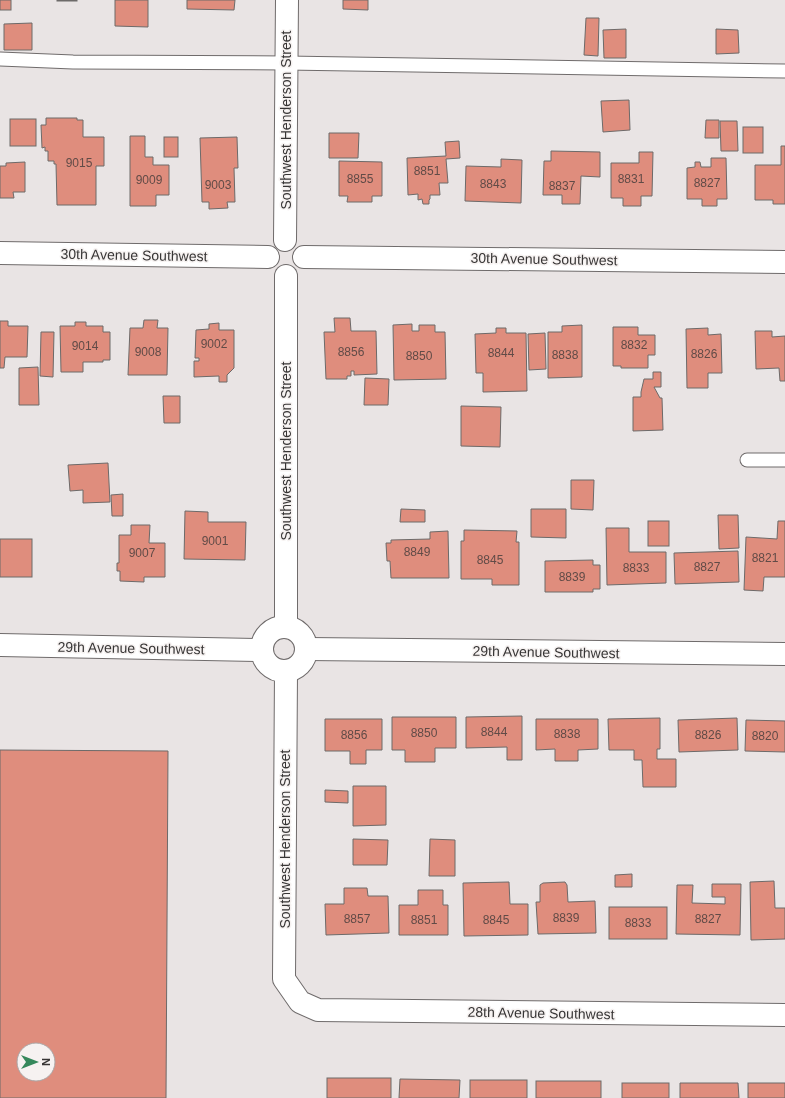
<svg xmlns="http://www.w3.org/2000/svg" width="785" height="1098" font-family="Arial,sans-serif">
  <rect width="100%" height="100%" fill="#e9e4e4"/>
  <g fill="#df8d7d" stroke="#6d6a69" fill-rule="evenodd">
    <rect x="0" y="0" width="11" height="10"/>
    <rect x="57" y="0" width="20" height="1"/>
    <polygon points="115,0 148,0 148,27 115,26"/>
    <polygon points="187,0 235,0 234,10 187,9"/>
    <polygon points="343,0 368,0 368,10 343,9"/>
    <polygon points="586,18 599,18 598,56 584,55"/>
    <polygon points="32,23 32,50 4,50 4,24"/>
    <polygon points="626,29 626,58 604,58 603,30"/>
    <polygon points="716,29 738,30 739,53 716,54"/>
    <polygon points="629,100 630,130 603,132 601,101"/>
    <polygon points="46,118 77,118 77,120 83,120 83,137 104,137 104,166 96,166 96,205 57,205 56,164 54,164 54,161 48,161 48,151 45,151 45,147 42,148 41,125 46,125"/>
    <rect x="10" y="119" width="26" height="27"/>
    <polygon points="706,120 719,120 719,138 705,138"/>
    <polygon points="720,121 737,121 738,151 721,151"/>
    <rect x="743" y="127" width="20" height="26"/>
    <polygon points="329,133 359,133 358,158 329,158"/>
    <polygon points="130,136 145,136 145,157 153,157 153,165 169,165 169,195 156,195 156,206 130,206"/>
    <rect x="164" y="137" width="14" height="20"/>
    <polygon points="237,137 238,168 234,168 235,202 227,202 228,208 209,209 209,202 202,202 200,138"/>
    <polygon points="459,141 460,158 446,159 448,183 439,183 440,195 430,195 430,199 429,200 429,204 423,204 422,199 418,200 418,194 408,195 407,158 446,156 445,142"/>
    <polygon points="781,146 785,146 785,204 773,204 773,200 755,200 755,165 781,165"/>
    <polygon points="551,151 600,152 600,177 581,176 580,204 562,204 562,195 543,195 544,161 551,161"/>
    <polygon points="639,152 653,152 652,196 641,196 641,206 623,206 623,198 611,198 611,163 639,163"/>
    <polygon points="711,158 726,158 727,199 717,199 717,206 702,206 702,199 687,199 687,168 695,167 695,162 700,162 701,167 711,167"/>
    <polygon points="501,159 522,160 521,203 465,201 466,166 501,167"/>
    <polygon points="339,161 382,162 382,196 372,196 372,202 347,202 348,196 339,196"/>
    <polygon points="25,162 25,192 13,192 14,198 0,198 0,166 6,166 6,163"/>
    <polygon points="334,318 350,318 351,331 376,331 377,374 354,375 354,371 351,371 351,376 347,376 347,379 326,379 324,332 335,332"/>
    <polygon points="144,320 158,320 157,328 168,328 167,375 128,375 130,328 143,328"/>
    <polygon points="0,321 8,321 8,326 28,326 27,357 5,357 4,368 0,368"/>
    <polygon points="75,322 86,322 86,326 103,326 103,332 110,332 110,360 103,360 103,362 83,362 83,372 61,372 60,326 75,326"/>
    <polygon points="219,323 219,330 234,330 234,368 227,375 227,382 219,382 219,376 194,377 194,361 199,361 199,358 195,358 196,330 209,329 209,324"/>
    <polygon points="412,324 412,331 419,331 419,325 435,325 435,332 445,332 446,379 394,380 393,325"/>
    <polygon points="582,325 582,377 548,378 548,332 562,332 562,326"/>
    <polygon points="613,327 638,327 638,335 655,335 655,355 648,355 648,368 621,368 621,366 613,366"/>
    <polygon points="496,328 506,328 506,333 526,333 527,391 483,392 483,373 476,373 475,334 496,333"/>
    <polygon points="708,328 708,335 721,334 722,373 708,373 708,388 687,388 686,329"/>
    <polygon points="755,331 772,331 772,337 785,336 785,381 780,381 779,368 756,369"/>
    <polygon points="41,332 54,332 53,377 40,376"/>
    <polygon points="545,333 546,369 529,370 528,334"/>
    <polygon points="38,367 39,405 19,405 19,368"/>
    <polygon points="653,372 661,372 661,387 654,387 660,398 662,398 663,430 633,431 633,397 641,397 641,392 644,379 653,379"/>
    <polygon points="365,378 389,379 388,405 364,405"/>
    <polygon points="163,396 180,396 180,423 164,423"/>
    <polygon points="461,406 501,407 500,447 461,446"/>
    <polygon points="108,463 110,502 83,503 83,490 70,491 68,465"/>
    <polygon points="571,480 594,480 593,510 571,509"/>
    <polygon points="123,494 123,516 112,516 111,495"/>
    <polygon points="401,509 425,510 425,522 400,522"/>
    <polygon points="531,509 566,509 566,538 531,537"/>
    <polygon points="185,511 208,512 208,522 246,522 245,560 184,559"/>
    <polygon points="718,515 738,515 739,548 719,549"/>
    <rect x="648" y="521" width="21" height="25"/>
    <polygon points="778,521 785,521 785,577 764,577 763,591 744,590 746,537 777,539"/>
    <polygon points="131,525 150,525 149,543 165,543 165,577 144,577 144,582 120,581 120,571 117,571 117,563 119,563 119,535 131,535"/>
    <polygon points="606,528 629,528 629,552 666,552 666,583 607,585"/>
    <polygon points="464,530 517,531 516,542 519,542 519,585 492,585 492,579 461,579 461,541 464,541"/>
    <polygon points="448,531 449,578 391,578 390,561 387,561 386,543 391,543 391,540 430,539 430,532"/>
    <rect x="0" y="539" width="32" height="38"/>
    <polygon points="738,551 739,582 675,584 674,553"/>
    <polygon points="593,560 593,565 600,565 600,589 593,589 593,592 545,592 545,561"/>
    <polygon points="522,716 522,760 507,760 507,747 466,748 466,717"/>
    <polygon points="392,717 456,717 456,748 435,748 435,762 405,762 405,750 392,750"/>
    <polygon points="660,718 660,749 657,749 657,759 676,759 676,787 643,787 642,760 634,760 634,750 609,750 608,719"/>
    <polygon points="737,718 738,750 679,752 678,720"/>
    <polygon points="325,719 382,719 382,750 366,750 366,764 350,764 350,751 325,751"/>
    <polygon points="536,719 598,719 598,749 578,750 578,761 555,761 555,749 536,750"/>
    <polygon points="746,720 785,721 785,752 745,751"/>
    <path d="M0 750 168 751 166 1098H0ZM24 1050H48V1074H24Z"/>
    <polygon points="353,786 386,786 386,825 353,826"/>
    <polygon points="325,790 348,791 348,803 325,802"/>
    <polygon points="353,839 388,840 387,865 353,865"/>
    <polygon points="430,839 455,840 455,876 429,876"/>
    <polygon points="632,874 632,887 615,887 615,875"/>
    <polygon points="774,881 775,908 785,908 785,939 751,940 750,882"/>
    <polygon points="509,882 510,904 528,904 528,935 464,936 463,883"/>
    <polygon points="565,882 567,885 568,902 595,901 596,933 538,934 536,902 540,902 540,885 543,883"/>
    <polygon points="712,884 741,884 740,935 676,934 677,885 693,885 692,903 725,904 725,897 712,897"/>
    <polygon points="344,888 367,888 368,896 388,896 389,933 326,935 325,904 344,904"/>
    <polygon points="418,890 443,890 443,905 448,905 448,935 399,935 399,905 418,905"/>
    <rect x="609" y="907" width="58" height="32"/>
    <rect x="327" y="1078" width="64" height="20"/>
    <polygon points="400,1079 460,1080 459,1098 399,1098"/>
    <rect x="470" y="1080" width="57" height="18"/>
    <rect x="536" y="1081" width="65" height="17"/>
    <rect x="622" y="1083" width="47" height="15"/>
    <polygon points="680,1083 738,1083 739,1098 680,1098"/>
    <rect x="748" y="1083" width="37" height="15"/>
  </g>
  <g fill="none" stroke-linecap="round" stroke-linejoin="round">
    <defs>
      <g id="service">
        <polyline points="0,59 73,62 286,63 785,71"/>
        <polyline points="747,460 785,460"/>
      </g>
      <g id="minor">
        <polyline points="285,240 287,0"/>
        <polyline points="0,253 268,257"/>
        <polyline points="304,257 785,262"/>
        <polyline points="286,276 286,626"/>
        <circle cx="284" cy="649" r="22"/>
        <polyline points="0,645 262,650"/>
        <polyline points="307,649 785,654"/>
        <polyline points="286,672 284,979 300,1002 318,1010 785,1015"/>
      </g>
    </defs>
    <use href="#service" stroke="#6f6b6b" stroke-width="15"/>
    <use href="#minor" stroke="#6f6b6b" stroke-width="24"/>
    <use href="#service" stroke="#fff" stroke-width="13"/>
    <use href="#minor" stroke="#fff" stroke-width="22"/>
  </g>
  <g text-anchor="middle" stroke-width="3" stroke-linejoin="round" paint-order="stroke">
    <g font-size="12" fill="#614b47">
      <text x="79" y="167">9015</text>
      <text x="427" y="175">8851</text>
      <text x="360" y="183">8855</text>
      <text x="631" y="183">8831</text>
      <text x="149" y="184">9009</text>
      <text x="707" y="187">8827</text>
      <text x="493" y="188">8843</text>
      <text x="218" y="189">9003</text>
      <text x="562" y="190">8837</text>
      <text x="214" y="348">9002</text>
      <text x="634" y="349">8832</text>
      <text x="85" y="350">9014</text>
      <text x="148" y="356">9008</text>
      <text x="351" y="356">8856</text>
      <text x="501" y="357">8844</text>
      <text x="704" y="358">8826</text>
      <text x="565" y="359">8838</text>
      <text x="419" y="360">8850</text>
      <text x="215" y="545">9001</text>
      <text x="417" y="556">8849</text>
      <text x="142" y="557">9007</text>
      <text x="765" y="562">8821</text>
      <text x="490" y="564">8845</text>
      <text x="707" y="571">8827</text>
      <text x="636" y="572">8833</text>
      <text x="572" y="581">8839</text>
      <text x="494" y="736">8844</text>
      <text x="424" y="737">8850</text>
      <text x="567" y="738">8838</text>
      <text x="354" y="739">8856</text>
      <text x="708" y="739">8826</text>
      <text x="765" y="740">8820</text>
      <text x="566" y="922">8839</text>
      <text x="357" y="923">8857</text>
      <text x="708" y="923">8827</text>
      <text x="424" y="924">8851</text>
      <text x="496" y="924">8845</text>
      <text x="638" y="927">8833</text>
    </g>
    <g font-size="14" fill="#373535" stroke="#f6f2f1">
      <text transform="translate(286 120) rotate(-90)" y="5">Southwest Henderson Street</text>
      <text transform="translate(134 255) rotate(1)" y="5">30th Avenue Southwest</text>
      <text transform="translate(544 259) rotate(1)" y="5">30th Avenue Southwest</text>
      <text transform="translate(286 451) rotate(-90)" y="5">Southwest Henderson Street</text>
      <text transform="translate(131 648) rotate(1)" y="5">29th Avenue Southwest</text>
      <text transform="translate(546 652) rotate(1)" y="5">29th Avenue Southwest</text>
      <text transform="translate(285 839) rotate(-90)" y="5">Southwest Henderson Street</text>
      <text transform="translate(541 1013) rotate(1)" y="5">28th Avenue Southwest</text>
    </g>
  </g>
  <g transform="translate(36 1062) rotate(90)"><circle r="19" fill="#f6f2f1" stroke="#aaa6a6"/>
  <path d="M0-3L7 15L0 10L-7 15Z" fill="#35885b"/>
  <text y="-6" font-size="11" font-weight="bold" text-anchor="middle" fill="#373535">N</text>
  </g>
</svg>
